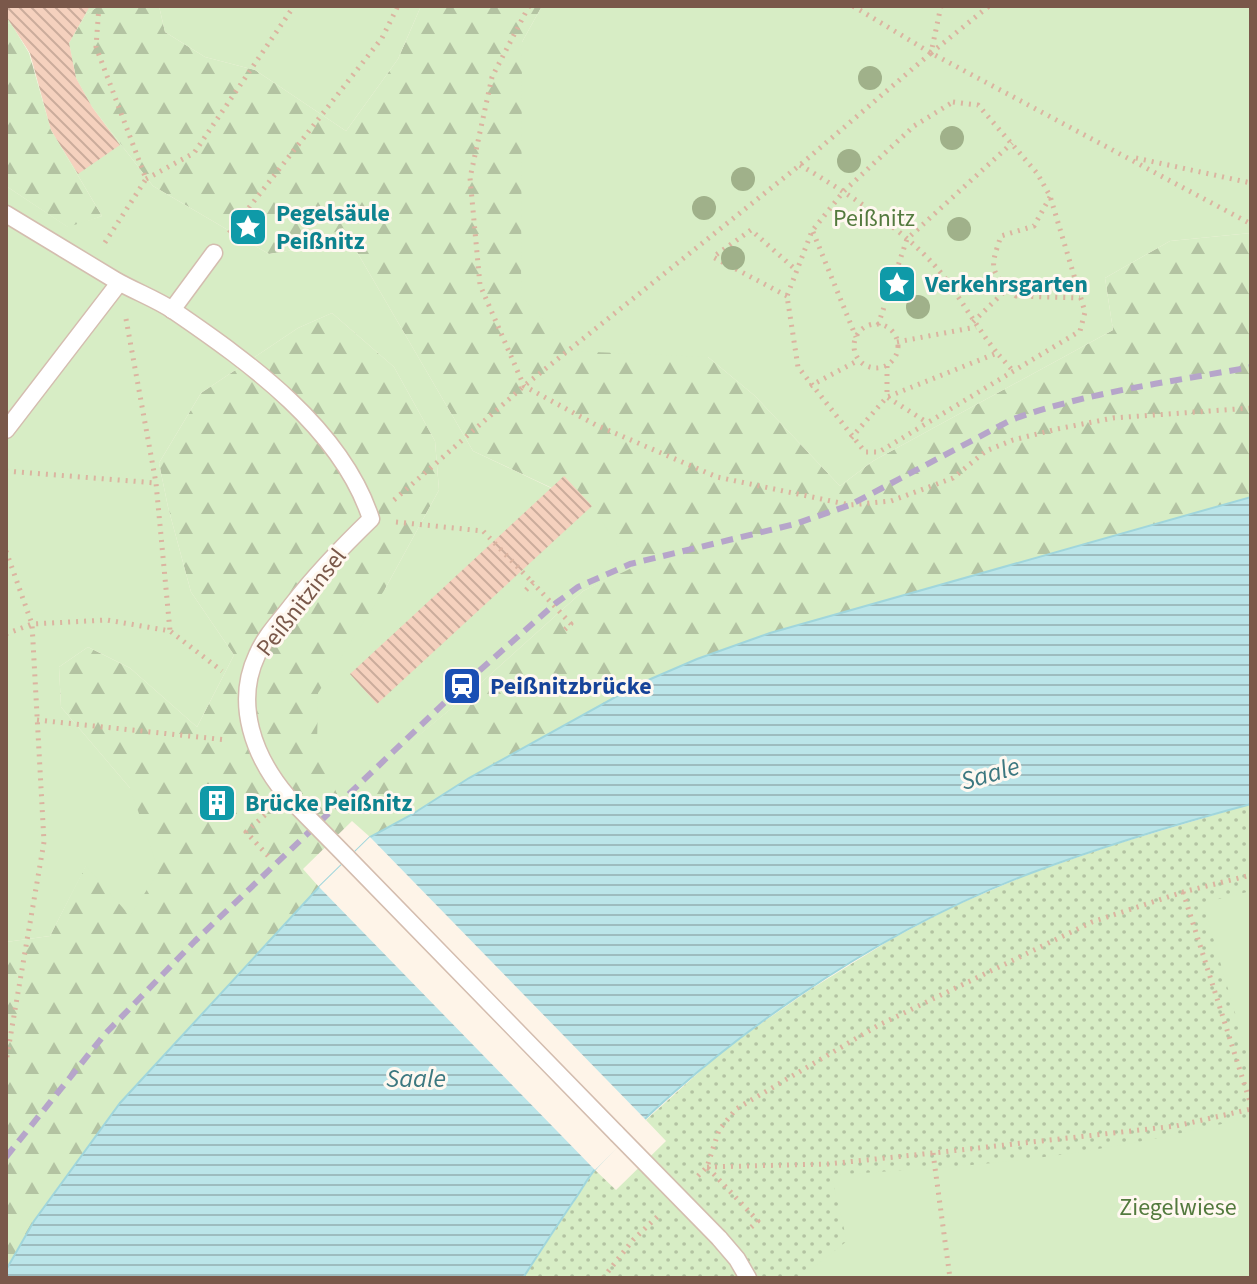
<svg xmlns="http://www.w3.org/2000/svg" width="1257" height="1284" font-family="'Source Sans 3',sans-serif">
  <defs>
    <pattern id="grass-dots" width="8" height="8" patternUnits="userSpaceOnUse" patternTransform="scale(2)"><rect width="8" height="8" fill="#d7edc5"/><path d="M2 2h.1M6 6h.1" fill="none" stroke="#b3c3a2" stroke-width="1.8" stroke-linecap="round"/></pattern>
    <pattern id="forest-firs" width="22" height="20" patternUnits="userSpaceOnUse" patternTransform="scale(2)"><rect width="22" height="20" fill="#d7edc5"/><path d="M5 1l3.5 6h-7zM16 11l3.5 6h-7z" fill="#b3c3a2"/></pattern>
    <pattern id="water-rules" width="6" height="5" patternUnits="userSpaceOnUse" patternTransform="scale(2)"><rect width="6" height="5" fill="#bbe5e9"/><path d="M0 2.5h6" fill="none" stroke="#9dbcbf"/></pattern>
    <pattern id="building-back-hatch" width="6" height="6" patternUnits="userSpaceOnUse" patternTransform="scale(2)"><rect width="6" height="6" fill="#f5d1be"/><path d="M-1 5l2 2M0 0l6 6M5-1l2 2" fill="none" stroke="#cbac9c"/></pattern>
  </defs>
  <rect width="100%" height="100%" fill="#fef4e8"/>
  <polygon fill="url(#grass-dots)" points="1251,804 1251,1278 523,1278 595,1170 616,1190 666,1141 646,1120 727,1047 811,989 890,940 950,908 1029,874 1113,845"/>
  <g fill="url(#forest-firs)">
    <polygon points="99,6 159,6 165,32 205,57 255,70 346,131 398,59 421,6 542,6 522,42 708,357 755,396 840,486 873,461 1113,330 1105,278 1170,241 1251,233 1251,497 639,684 469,778 411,815 370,837 352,821 303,869 319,887 263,948 34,1221 6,1270 6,942 50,936 86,865 130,788 61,707 59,667 88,647 130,668 197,727 234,655 191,592 168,507 159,463 201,393 298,328 332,313 394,367 435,441 439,490 385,589 340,800 464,698 583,591 632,567 552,488 473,451 343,228 306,248 269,254 153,186 92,107 76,78 69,43 86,14"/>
    <polygon points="6,22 12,25 29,53 51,130 102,216 69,228 6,186"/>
  </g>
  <g fill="#d7edc5">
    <polygon points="6,6 99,6 86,14 69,43 76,78 92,107 153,186 269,254 306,248 343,228 473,451 551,488 564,476 592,506 632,568 583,591 464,698 340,801 317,747 318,693 385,589 439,490 435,441 394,367 332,313 298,328 201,393 159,463 168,507 191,592 234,655 197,727 130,668 88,647 59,667 61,707 130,788 159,871 130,916 86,866 50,936 6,942 6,186 68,227 102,216 51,130 30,53 12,25 6,22"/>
    <polygon points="159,6 421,6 398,59 346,131 255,70 205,57 165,32"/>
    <polygon points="542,6 1251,6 1251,233 1170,241 1105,278 1113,330 873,461 840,486 755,396 708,357 572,351 521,296 522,42"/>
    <polygon points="1251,891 1251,1068 1203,903"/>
    <path d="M1251 1117V1278H800L847 1241 831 1175C905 1170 979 1166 1052 1156 1119 1147 1185 1133 1251 1117Z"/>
  </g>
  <path fill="url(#water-rules)" stroke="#a0d6dc" stroke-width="2" d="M1251 497V804C1177 824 1103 846 1031 873 873 933 712 1044 597 1167 588 1177 581 1191 573 1202 556 1227 539 1253 523 1278H6V1270L34 1221 120 1103 319 887 370 837 411 815 469 778 639 684 697 659 770 633Z"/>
  <polygon fill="#fef4e8" points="370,837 646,1120 595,1170 319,887"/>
  <g fill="url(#building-back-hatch)">
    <polygon points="6,6 90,6 69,43 76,78 92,107 120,145 78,174 51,130 30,53 6,16"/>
    <polygon points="564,476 592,506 377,704 350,674"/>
  </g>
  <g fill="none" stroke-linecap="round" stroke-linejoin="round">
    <defs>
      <g id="lane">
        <path d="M6 214C42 236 79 258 115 280 134 291 156 299 174 311 250 363 342 429 371 519 342 547 316 574 292 605 280 621 265 636 257 655 234 704 254 757 287 796"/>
        <polyline points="172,310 214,253"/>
        <polyline points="6,430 119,283"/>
        <polyline points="346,856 617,1134"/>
        <polyline points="719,1238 737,1259 748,1278"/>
      </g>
    </defs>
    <use href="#lane" stroke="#d4bdaf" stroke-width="19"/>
    <g stroke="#dbb4a0" stroke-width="5" stroke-dasharray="2 6" stroke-linecap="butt">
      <polyline points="99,6 96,47 146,179 104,244"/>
      <polyline points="529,6 492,77 470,178 480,285 524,386 596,425 717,477 850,505 891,501 953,478 986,451 1013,440 1057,429 1113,418 1251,408"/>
      <polyline points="853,6 931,53 1251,224"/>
      <polyline points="941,6 931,53 989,6"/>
      <polygon points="953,102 978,105 1037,173 1050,196 1085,312 1080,331 879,452 865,452 798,367 787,296 812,231 844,191 914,126"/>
      <polyline points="1136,158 1251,183"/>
      <path d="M800 165C849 194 915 236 948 282 965 306 979 330 997 353"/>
      <polyline points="146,179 194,153 294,6"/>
      <path d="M1050 197 1034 226 1001 236C989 271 990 270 1016 296L1080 298"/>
      <polyline points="813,232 856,337"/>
      <polyline points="229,233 382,38 398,6"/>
      <polyline points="787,296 713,257 751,230 796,270"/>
      <polyline points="126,319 156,483 170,631"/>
      <polyline points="973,322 1008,288"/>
      <circle cx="876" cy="346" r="22"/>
      <polyline points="878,325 907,239 1012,143"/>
      <polyline points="897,342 976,327"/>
      <polyline points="887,366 887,397 928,423"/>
      <polyline points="810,386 859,360"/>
      <polyline points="851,438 887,397 997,353 1014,372"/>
      <polyline points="6,471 156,483"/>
      <polyline points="394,500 524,386 800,165 931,53"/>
      <polyline points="396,522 483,531 533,583"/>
      <polyline points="6,551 32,624 44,842 6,1062"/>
      <polyline points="526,590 533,583 571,624 563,631"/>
      <polyline points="6,634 32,624 107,620 170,631 222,671"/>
      <polyline points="37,720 227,740"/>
      <polyline points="265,815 246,832 269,857"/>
      <polyline points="1183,892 1251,1105"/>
      <polyline points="933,1153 950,1278"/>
      <polyline points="707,1167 828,1164 933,1153 1176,1126 1251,1109"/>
      <polyline points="708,1168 758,1221 748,1230"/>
      <polyline points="698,1176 707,1167 719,1130 736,1109 879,1025 1092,922 1183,892 1251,875"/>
      <polyline points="603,1278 633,1240 660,1214"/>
    </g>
    <use href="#lane" stroke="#fff" stroke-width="16"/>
    <path stroke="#b6a5ca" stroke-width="6" stroke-dasharray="12 8" stroke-linecap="butt" d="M6 1157 105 1034 195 941 462 686 556 603 578 587 630 564 795 524 850 505 1011 420C1087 392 1171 382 1251 367"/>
    <defs>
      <g id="lane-bridge">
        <polyline points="287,796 346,856"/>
        <polyline points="617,1134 719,1238"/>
      </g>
    </defs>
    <use href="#lane-bridge" stroke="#d4bdaf" stroke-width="19" stroke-linecap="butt"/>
    <use href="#lane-bridge" stroke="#fff" stroke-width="16"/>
  </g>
  <g fill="#a0b18a">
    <circle cx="870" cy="78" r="12"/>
    <circle cx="952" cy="138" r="12"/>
    <circle cx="849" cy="161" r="12"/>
    <circle cx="743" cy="179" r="12"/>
    <circle cx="704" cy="208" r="12"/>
    <circle cx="959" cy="229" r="12"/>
    <circle cx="733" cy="258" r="12"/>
    <circle cx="918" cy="307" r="12"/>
  </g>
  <defs>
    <symbol id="sight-square" viewBox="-11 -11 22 22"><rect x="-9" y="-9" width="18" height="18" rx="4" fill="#0f9aa8" stroke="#fff8f0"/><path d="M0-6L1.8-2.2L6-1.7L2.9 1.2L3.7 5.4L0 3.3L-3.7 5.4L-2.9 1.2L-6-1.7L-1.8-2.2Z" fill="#fff"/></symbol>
    <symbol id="station-square" viewBox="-11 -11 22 22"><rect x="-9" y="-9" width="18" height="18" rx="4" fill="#1a4fb4" stroke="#fff8f0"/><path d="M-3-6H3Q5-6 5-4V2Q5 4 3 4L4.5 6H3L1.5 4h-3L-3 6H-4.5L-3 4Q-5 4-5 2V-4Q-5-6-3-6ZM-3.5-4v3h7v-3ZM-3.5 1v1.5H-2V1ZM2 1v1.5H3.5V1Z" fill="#fff"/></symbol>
    <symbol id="building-square" viewBox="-11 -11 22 22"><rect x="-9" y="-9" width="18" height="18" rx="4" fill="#0f9aa8" stroke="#fff8f0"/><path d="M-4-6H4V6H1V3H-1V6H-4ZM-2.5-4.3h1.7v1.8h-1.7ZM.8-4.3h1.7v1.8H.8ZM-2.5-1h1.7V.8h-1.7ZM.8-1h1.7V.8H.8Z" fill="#fff"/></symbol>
  </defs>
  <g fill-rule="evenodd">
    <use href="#sight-square" x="226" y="205" width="44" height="44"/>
    <use href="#sight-square" x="875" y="262" width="44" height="44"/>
    <use href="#station-square" x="440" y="664" width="44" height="44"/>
    <use href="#building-square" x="195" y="781" width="44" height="44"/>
  </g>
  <g text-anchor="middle" stroke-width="6" stroke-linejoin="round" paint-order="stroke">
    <g font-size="24" font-weight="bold" fill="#0d838f" stroke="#fff8f0" text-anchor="start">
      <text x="276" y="221">Pegelsäule<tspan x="276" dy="28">Peißnitz</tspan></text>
      <text x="925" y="292">Verkehrsgarten</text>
      <text x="245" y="811">Brücke Peißnitz</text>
    </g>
    <g font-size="24" fill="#537a3e" stroke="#fff8f0">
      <text x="874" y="226">Peißnitz</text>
      <text x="1178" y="1215">Ziegelwiese</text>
    </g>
    <g font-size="24" fill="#7a584a" stroke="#fff8f0">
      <text transform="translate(301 602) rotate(-52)" y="8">Peißnitzinsel</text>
    </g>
    <g font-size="24" font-weight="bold" fill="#164399" stroke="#fff8f0" text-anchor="start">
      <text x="490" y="694">Peißnitzbrücke</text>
    </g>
    <g font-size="26" font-style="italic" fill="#3c7880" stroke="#fff8f0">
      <text transform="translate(990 773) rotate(-16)" y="9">Saale</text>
      <text x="416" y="1087">Saale</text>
    </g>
  </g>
  <rect width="1257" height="1284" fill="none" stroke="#7a584a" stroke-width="16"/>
</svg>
